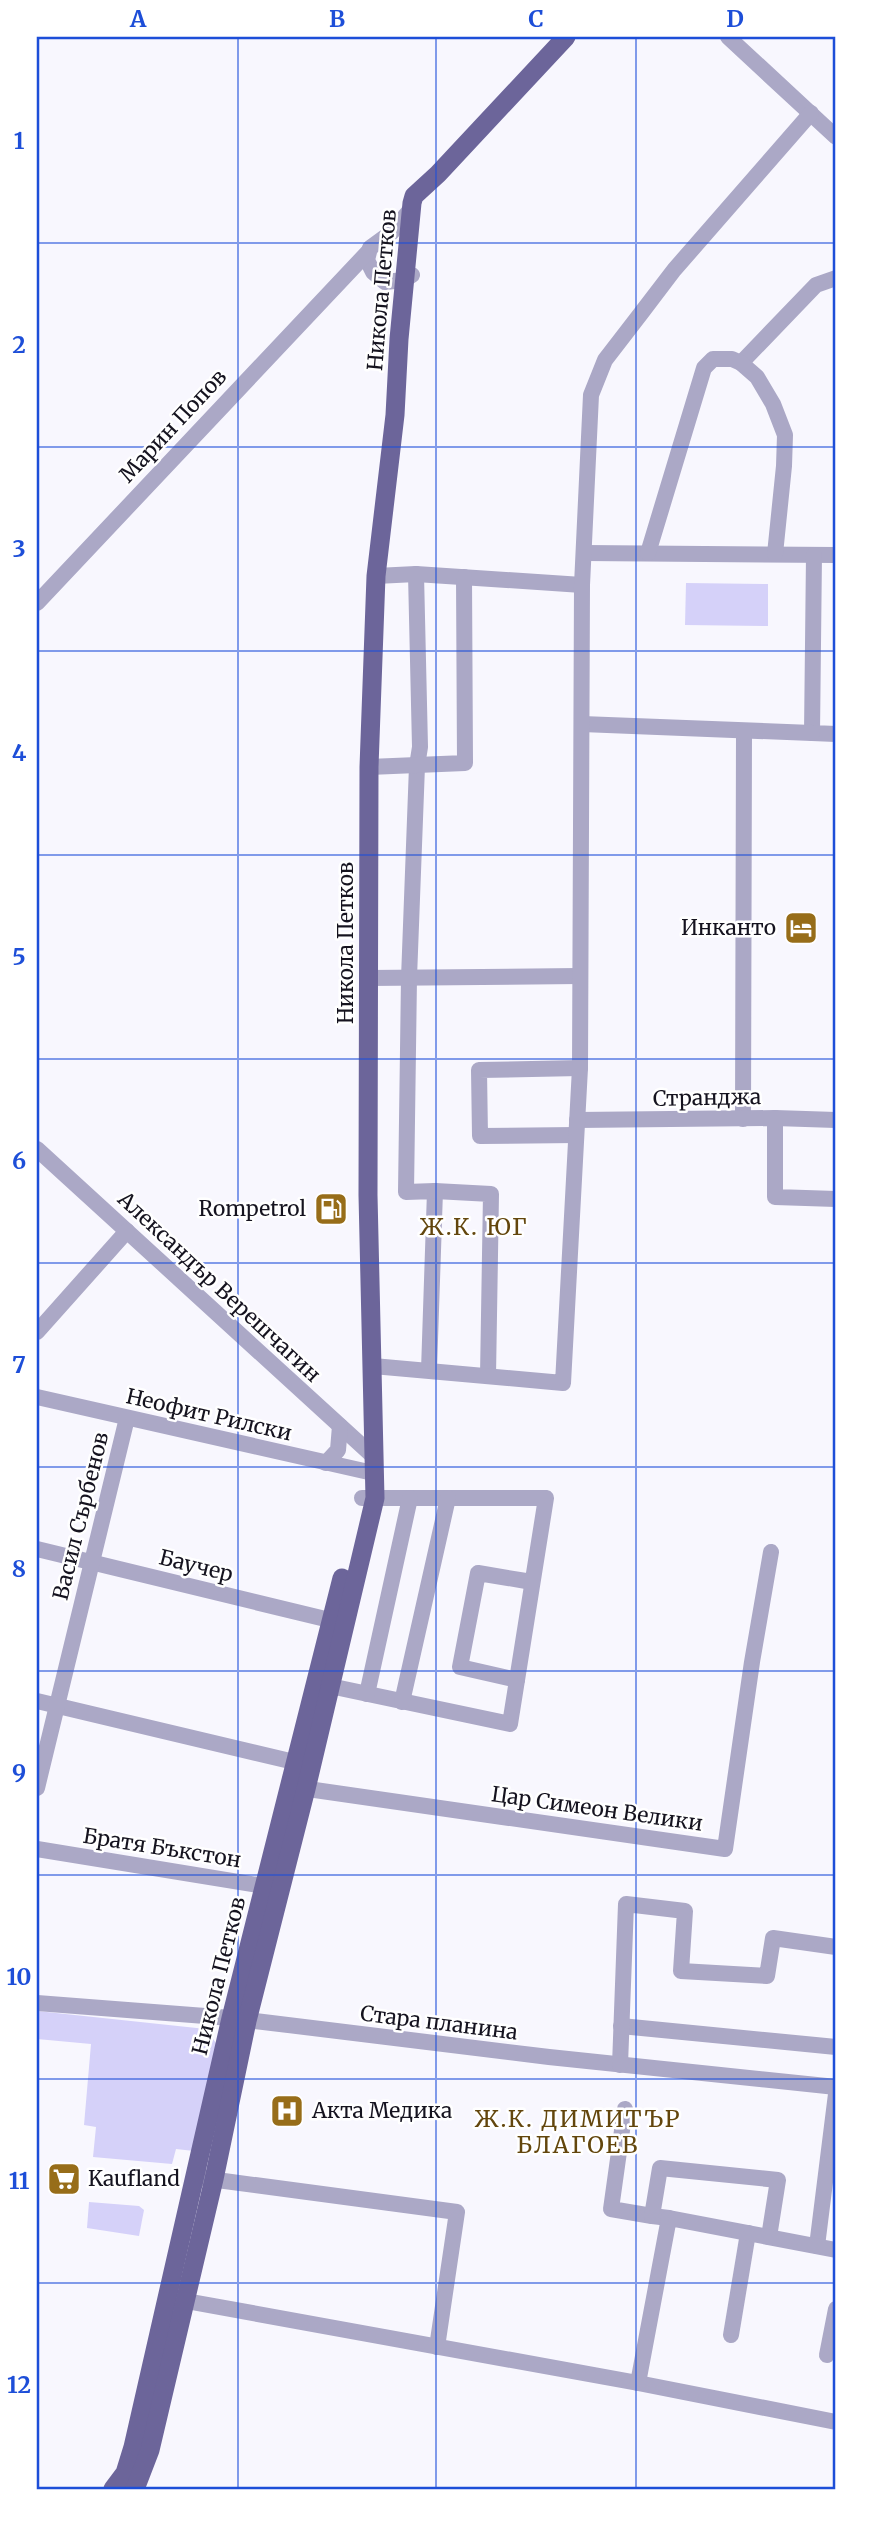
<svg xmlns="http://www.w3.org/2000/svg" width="873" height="2526" font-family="Merriweather,serif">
  <rect width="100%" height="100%" fill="#f8f7fe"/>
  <g fill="#d5d1f9">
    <polygon points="686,583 768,584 768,626 685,625"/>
    <polygon points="37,2011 206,2029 218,2046 194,2151 176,2149 172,2164 93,2157 96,2127 84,2125 91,2044 37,2039"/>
    <polygon points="89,2202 139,2206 144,2210 139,2236 87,2228"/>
  </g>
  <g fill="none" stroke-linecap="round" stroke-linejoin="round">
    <g stroke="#aba8c6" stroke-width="16">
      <polyline points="728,37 836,137"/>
      <polyline points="410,210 392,232 370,248 367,260 373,272 385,282 404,280 412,275"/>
      <polyline points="741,363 816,285 836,278"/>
      <polyline points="585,553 836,555"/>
      <polyline points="648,553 704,368 713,359 732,359 741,363 757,377 773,404 785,435 784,466 775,554"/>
      <polyline points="814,555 812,733 836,734"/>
      <polyline points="416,574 420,747 417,766 409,978 406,1192 435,1191 429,1370"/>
      <polyline points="376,576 416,574 582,585"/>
      <polyline points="37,603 368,252"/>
      <polyline points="582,724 812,733"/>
      <polyline points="369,767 465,763 464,577"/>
      <polyline points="369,978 579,976"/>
      <polyline points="775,1118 775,1197 836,1199"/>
      <polyline points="743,1119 744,732"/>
      <polyline points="577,1120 775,1118 836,1120"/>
      <polyline points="576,1135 480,1136 479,1070 580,1068"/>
      <polyline points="37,1149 372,1455"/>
      <polyline points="435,1191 491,1194 488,1376"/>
      <polyline points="37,1332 127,1231"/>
      <polyline points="373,1366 563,1383 580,1068 582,585 591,395 605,360 642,312 674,270 811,113"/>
      <polyline points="37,1397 373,1473"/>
      <polyline points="326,1463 338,1450 340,1426"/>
      <polyline points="37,1549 342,1623"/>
      <polyline points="517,1680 460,1667 478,1573 532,1582"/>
      <polyline points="330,1686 510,1724 546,1498 362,1498"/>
      <polyline points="367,1694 410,1498"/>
      <polyline points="37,1701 307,1765"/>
      <polyline points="402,1702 448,1498"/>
      <polyline points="294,1787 725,1849 752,1662 771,1552"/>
      <polyline points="37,1788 127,1418"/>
      <polyline points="37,1849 276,1888"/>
      <polyline points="37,2003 231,2018 549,2057 836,2087"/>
      <polyline points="621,2026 836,2047"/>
      <polyline points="620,2065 626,1904 685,1911 681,1971 767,1976 773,1938 836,1947"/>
      <polyline points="625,2109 611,2209 652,2216"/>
      <polyline points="202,2178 457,2212 437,2347"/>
      <polyline points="669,2218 652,2216 660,2168 778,2180 769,2237"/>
      <polyline points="817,2246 836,2094"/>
      <polyline points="175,2299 638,2383 836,2422"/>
      <polyline points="731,2335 748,2233"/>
      <polyline points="827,2355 836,2309"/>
      <polyline points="638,2383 669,2218 836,2250"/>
    </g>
    <g stroke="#6c659a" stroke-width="19">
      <polyline points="113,2489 125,2473 133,2447 231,2018 342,1578"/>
      <polyline points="135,2489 150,2450 214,2179 247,2021 306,1789 375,1498 368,1195 369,767 376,576 395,415 399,339 412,203 414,196 438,174 566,37"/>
    </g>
  </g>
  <path fill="none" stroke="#1d4ed8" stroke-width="2" stroke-opacity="0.55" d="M238 37V2489M436 37V2489M636 37V2489M37 243H836M37 447H836M37 651H836M37 855H836M37 1059H836M37 1263H836M37 1467H836M37 1671H836M37 1875H836M37 2079H836M37 2283H836"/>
  <defs>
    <symbol id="hotel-square" viewBox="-11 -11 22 22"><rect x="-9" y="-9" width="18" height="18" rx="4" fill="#976d19" stroke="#fff"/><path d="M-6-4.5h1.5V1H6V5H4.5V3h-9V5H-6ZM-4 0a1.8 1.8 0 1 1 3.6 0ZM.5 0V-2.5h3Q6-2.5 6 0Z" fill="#fff"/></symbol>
    <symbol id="fuel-square" viewBox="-11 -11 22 22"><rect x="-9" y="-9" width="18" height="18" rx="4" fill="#976d19" stroke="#fff"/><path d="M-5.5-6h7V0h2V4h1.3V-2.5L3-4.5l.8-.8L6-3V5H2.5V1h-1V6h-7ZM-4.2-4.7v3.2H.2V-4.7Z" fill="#fff"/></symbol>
    <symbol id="hospital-square" viewBox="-11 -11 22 22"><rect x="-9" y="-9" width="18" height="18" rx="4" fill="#976d19" stroke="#fff"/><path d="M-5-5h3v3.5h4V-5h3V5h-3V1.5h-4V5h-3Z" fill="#fff"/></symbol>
    <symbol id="supermarket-square" viewBox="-11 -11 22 22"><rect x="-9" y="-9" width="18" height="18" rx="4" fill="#976d19" stroke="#fff"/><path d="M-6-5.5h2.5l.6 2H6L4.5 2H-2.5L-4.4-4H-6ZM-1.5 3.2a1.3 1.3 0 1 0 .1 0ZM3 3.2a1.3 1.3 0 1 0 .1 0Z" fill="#fff"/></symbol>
  </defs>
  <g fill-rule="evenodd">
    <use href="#hotel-square" x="782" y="909" width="38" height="38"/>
    <use href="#fuel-square" x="312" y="1190" width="38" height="38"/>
    <use href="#hospital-square" x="268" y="2092" width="38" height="38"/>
    <use href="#supermarket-square" x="45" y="2160" width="38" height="38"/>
  </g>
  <g text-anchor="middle" stroke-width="5" stroke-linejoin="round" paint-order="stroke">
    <g font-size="21" fill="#15131f" stroke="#fff">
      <text transform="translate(382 290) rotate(-85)" y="7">Никола Петков</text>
      <text transform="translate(173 426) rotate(-47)" y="7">Марин Попов</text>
      <text transform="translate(346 943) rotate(-90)" y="7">Никола Петков</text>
      <text transform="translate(707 1098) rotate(-1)" y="7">Странджа</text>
      <text transform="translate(219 1287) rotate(43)" y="7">Александър Верешчагин</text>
      <text transform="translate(209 1415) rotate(13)" y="7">Неофит Рилски</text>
      <text transform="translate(81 1516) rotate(-76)" y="7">Васил Сърбенов</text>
      <text transform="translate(196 1566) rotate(14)" y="7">Баучер</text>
      <text transform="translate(597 1809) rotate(8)" y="7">Цар Симеон Велики</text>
      <text transform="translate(162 1848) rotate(9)" y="7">Братя Бъкстон</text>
      <text transform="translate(219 1976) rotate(-76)" y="7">Никола Петков</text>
      <text transform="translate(439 2023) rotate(7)" y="7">Стара планина</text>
    </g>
    <g font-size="21" fill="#15131f" stroke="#fff" text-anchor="end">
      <text x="776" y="935">Инканто</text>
      <text x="306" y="1216">Rompetrol</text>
      <text x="312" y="2118" text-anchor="start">Акта Медика</text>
      <text x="88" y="2186" text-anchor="start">Kaufland</text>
    </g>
    <g font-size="23" letter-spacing="2" fill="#63460d" stroke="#fff">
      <text x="474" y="1235">Ж.К. ЮГ</text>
      <text x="578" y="2127">Ж.К. ДИМИТЪР<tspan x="578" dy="26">БЛАГОЕВ</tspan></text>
    </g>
  </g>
  <rect width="873" height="2526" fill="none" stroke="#ffffff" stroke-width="77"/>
  <rect x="38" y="38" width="796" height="2450" fill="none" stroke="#1d4ed8" stroke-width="2.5"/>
  <g font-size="23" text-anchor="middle" font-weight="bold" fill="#1d4ed8">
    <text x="138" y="27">A</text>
    <text x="337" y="27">B</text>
    <text x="536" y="27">C</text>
    <text x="735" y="27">D</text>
    <text x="19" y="149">1</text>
    <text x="19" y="353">2</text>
    <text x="19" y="557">3</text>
    <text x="19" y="761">4</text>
    <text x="19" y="965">5</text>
    <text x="19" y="1169">6</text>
    <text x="19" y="1373">7</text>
    <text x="19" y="1577">8</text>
    <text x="19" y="1781">9</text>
    <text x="19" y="1985">10</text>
    <text x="19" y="2189">11</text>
    <text x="19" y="2393">12</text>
  </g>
</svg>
